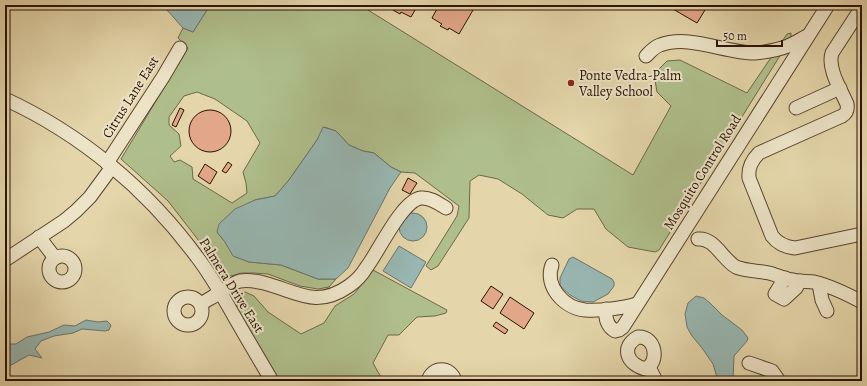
<svg xmlns="http://www.w3.org/2000/svg" width="867" height="386" font-family="Alegreya,serif">
  <rect width="100%" height="100%" fill="#e4d6aa"/>
  <filter id="stains"><feTurbulence type="fractalNoise" baseFrequency=".005" numOctaves="4"/><feColorMatrix values="0 0 0 0 .2 0 0 0 0 .09 0 0 0 0 .02 0 0 0 .5 -.17"/></filter>
  <radialGradient id="worn" r=".72"><stop offset=".6" stop-color="#630" stop-opacity="0"/><stop offset="1" stop-color="#630" stop-opacity=".3"/></radialGradient>
  <g fill="#afbf8c" stroke="#6d6848" fill-rule="evenodd">
    <path d="M210 5H360L633 175 671 106 657 92 654 74 667 61 680 60 747 93 787 34 791 33V38L659 250 655 252 628 247 606 229 594 209H577L563 218 548 215 522 194 498 179 479 175 470 181 469 218 438 266 431 270 426 266 457 216 459 206 415 173 401 172 391 167 374 153 363 151 349 145 336 131 324 127 317 140 289 180 275 196 255 200 217 232 225 242 234 256 249 262 281 265 318 279H336L329 287 318 289 300 286 268 274 254 273H242L231 276 223 272 168 201 121 159 188 48 178 38 183 28 193 32ZM197 92 215 99 247 121 260 143 243 172 246 183 247 193 232 203 193 179 192 167 180 160 174 162 170 156 181 146 179 134 169 125V117L184 96Z"/>
    <polygon points="373,270 447,310 446,313 435,316 417,317 399,335 388,335 373,363 383,381 280,381 238,310 234,300 238,294 245,292 254,296 268,312 301,334 324,323 335,306 354,294"/>
  </g>
  <g fill="#98b7b2" stroke="#6c756c">
    <polygon points="161,5 210,5 193,32 183,28 167,10"/>
    <polygon points="323,127 336,131 349,145 363,151 374,153 391,167 401,172 390,188 348,268 336,279 318,279 281,265 249,262 233,256 225,242 217,232 219,224 235,209 255,200 275,196 289,180 317,140"/>
    <circle cx="413" cy="227" r="14"/>
    <polygon points="399,246 426,262 411,288 383,271"/>
    <polygon points="573,257 612,279 614,282 614,286 608,294 593,302 581,301 570,295 560,286 560,278 569,259"/>
    <polygon points="696,296 704,298 710,303 722,315 742,330 748,338 747,341 734,356 733,381 718,381 713,364 702,348 692,336 687,327 685,314 688,303"/>
    <polygon points="86,320 98,322 107,321 111,325 109,330 105,331 82,329 73,333 54,336 41,341 35,349 42,358 29,355 13,364 5,368 5,344 16,344 27,337 49,332 64,325 75,326"/>
  </g>
  <g fill="#e2a789" stroke="#2b1204">
    <polygon points="390,5 418,5 411,17 401,12 400,14 393,10 394,7"/>
    <polygon points="439,5 476,5 459,34 449,28 448,30 440,26 442,24 432,18"/>
    <polygon points="666,5 697,5 705,10 697,23"/>
    <polygon points="180,108 184,110 176,127 172,125"/>
    <circle cx="210" cy="131" r="21"/>
    <polygon points="228,162 232,165 226,173 222,171"/>
    <polygon points="205,164 217,172 210,184 198,176"/>
    <polygon points="408,178 417,183 410,194 402,190"/>
    <polygon points="491,286 503,294 493,309 481,301"/>
    <polygon points="510,297 534,313 524,329 500,313"/>
    <polygon points="496,322 508,330 505,334 493,326"/>
  </g>
  <g fill="none" stroke-linecap="round" stroke-linejoin="round">
    <defs>
      <g id="minor">
        <path d="M862 7 832 53C827 68 841 90 847 104 848 110 847 113 842 116L759 153C751 161 748 168 749 178L772 236C778 244 785 247 795 248L862 234"/>
        <path d="M646 56C650 52 654 47 660 45 690 34 724 53 755 53 766 52 778 50 788 46 795 43 801 39 807 36"/>
        <path d="M5 99C81 134 147 189 197 257 211 275 222 295 234 316 246 337 259 359 272 381"/>
        <polyline points="796,108 840,88"/>
        <polyline points="107,163 163,77 180,48"/>
        <polyline points="39,237 55,258"/>
        <path d="M698 239C714 237 723 260 736 267 746 271 759 271 769 273 777 275 785 279 793 280 800 282 807 281 814 282 831 286 847 294 862 302"/>
        <circle cx="62" cy="269" r="13"/>
        <polyline points="5,260 64,221 76,211 90,197 112,167"/>
        <path d="M552 265C544 286 564 308 585 310 601 311 623 308 637 304"/>
        <polyline points="785,278 775,294 784,299 796,288 800,281"/>
        <polyline points="819,284 822,300 827,311"/>
        <circle cx="188" cy="311" r="14"/>
        <path d="M201 304C207 300 213 297 219 293 226 289 232 283 240 281 248 280 256 281 264 283 298 292 316 309 349 286 356 281 362 275 366 268 378 253 402 200 421 198 430 197 438 203 446 208"/>
        <path d="M606 309C605 318 607 326 615 331L619 330 623 327 828 5"/>
        <path d="M638 337C656 336 660 363 645 369 627 364 620 347 638 337Z"/>
        <polyline points="749,363 772,371 779,381"/>
        <polyline points="649,367 656,381"/>
        <path d="M428 381C432 366 451 366 455 381"/>
      </g>
    </defs>
    <use href="#minor" stroke="#59432e" stroke-width="15"/>
    <use href="#minor" stroke="#ede4c8" stroke-width="13"/>
  </g>
  <circle fill="#8f2418" stroke="#ede4c8" stroke-width="1.5" cx="571" cy="83" r="4"/>
  <g text-anchor="middle" stroke-width="4" stroke-linejoin="round" paint-order="stroke">
    <g font-size="14" fill="#2b1204" stroke="#ede4c8" text-anchor="start">
      <text x="579" y="80">Ponte Vedra-Palm<tspan x="579" dy="16">Valley School</tspan></text>
    </g>
    <g font-size="14" fill="#2b1204" stroke="#ede4c8">
      <text transform="translate(130 97) rotate(-58)" y="5">Citrus Lane East</text>
      <text transform="translate(702 172) rotate(-58)" y="5">Mosquito Control Road</text>
      <text transform="translate(232 285) rotate(58)" y="5">Palmera Drive East</text>
    </g>
  </g>
  <rect width="867" height="386" fill="none" stroke="#e4d6aa" stroke-width="20"/>
  <rect x="6" y="6" width="855" height="374" fill="none" stroke="#2b1204" stroke-width="2"/>
  <rect x="10" y="10" width="847" height="366" fill="none" stroke="#2b1204"/>
  <path d="M717 40v6h65v-6" fill="none" stroke="#2b1204" stroke-width="2"/>
  <text x="723" y="40" font-size="12" fill="#2b1204" stroke="#ede4c8" stroke-width="3" paint-order="stroke">50 m</text>
  <rect width="100%" height="100%" filter="url(#stains)"/>
  <rect width="100%" height="100%" fill="url(#worn)"/>
</svg>
